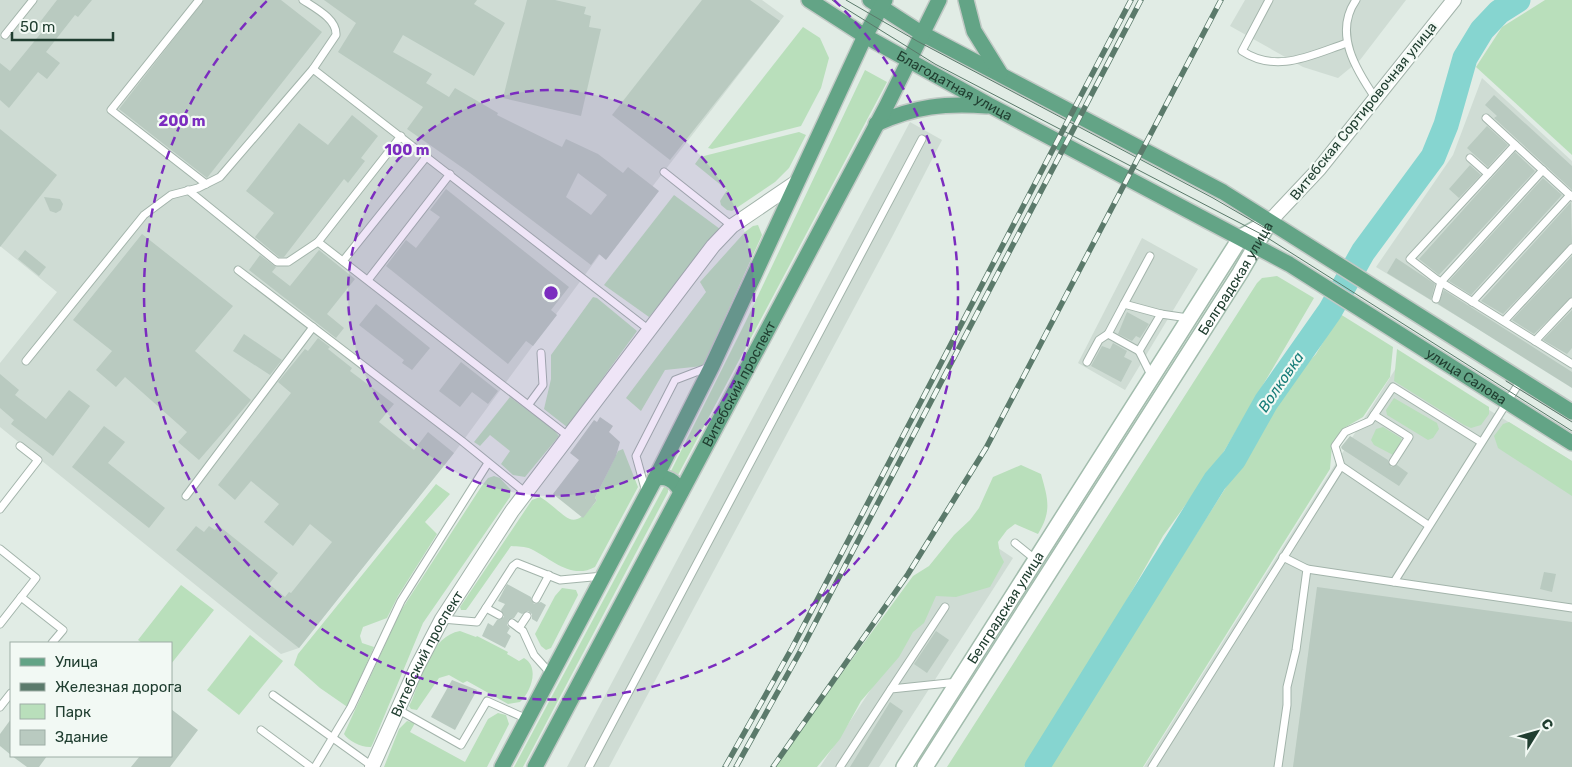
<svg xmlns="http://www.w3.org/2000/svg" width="1572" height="767" font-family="Rubik,sans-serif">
  <rect width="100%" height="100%" fill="#e1ece5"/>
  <g fill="#cfdcd4">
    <polygon points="0,0 762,0 784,16 601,253 454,453 299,648 281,654 0,427 0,363 57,292 0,246"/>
    <polygon points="1245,0 1406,0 1360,60 1338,78 1303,67 1230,26"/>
    <polygon points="1482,78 1572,161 1572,386 1376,267 1453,155"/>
    <polygon points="910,122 942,140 892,237 609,767 567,767"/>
    <polygon points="1142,238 1198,269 1125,390 1078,363"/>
    <polygon points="1403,357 1572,461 1572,767 1144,767"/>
    <polygon points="974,532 1013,558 879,767 820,767"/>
  </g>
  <g fill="#b9dfbb">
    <polygon points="1545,0 1572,0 1572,155 1476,67 1502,27"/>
    <polygon points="803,27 820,38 829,58 821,88 801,126 712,149 708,148"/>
    <polygon points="865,70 887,82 678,475 671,471 746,321"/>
    <polygon points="799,132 806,135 789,168 775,182 732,211 727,210 721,205 720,201 727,190 695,164 700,157"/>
    <polygon points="674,195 720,229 649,317 604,285"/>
    <polygon points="758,225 762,235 703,366 665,370 641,411 626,398 706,292 700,282 745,232 753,226"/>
    <polygon points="1277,276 1314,298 1223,453 1163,536 1120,612 1024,767 947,767 1257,283 1262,278"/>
    <polygon points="593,297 597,298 637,331 567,427 544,409 551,379 551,355"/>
    <polygon points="1340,314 1393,347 1390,377 1363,417 1344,428 1332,445 1330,469 1143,767 1048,767 1251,448 1265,420 1298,373 1316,354"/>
    <polygon points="1397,349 1489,407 1489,414 1481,425 1471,428 1464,425 1394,381"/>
    <polygon points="510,397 554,430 559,436 525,477 513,475 501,464 510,451 490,435 480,446 474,442"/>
    <polygon points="1394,398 1437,423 1439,429 1433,438 1428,440 1387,415 1386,410"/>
    <polygon points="1509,422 1572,461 1572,496 1498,448 1494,436 1503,424"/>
    <polygon points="1383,427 1401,438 1402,442 1393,455 1374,445 1371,440 1376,429"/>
    <path d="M623 449 638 487 595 567C571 580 552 559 531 549 525 546 518 547 511 546L469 606 466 610H461L460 607 532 500 540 497C569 515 570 536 597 500L595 498 618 451Z"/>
    <path d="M1021 465 1041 474C1048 499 1052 511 1038 534L1015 524 1007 530 998 542 1000 554 1004 562 990 587 956 597 936 596 924 623 913 632 899 657 861 701 840 739 817 767H773L913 576 929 566 954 535 970 520 979 508 993 477Z"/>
    <path d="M494 476 500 478 511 490 510 497 423 623 373 743 371 747C363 748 348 741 344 734L400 612 481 487 488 478Z"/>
    <polygon points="436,484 450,494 425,522 437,534 398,596 387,618 363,627 360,636 362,643 374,647 348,706 346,706 320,688 294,665 298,654"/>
    <polygon points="664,487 668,488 668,492 523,767 514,767"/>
    <polygon points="181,585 214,610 171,664 171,643 142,643 138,640"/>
    <polygon points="562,588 576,590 578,595 551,648 546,650 541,646 535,634 555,596"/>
    <path d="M460 631 476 637 477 636 508 652 507 654 519 661 524 658C540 667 531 692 520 702L508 704 467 681 463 683 449 675 439 678 417 710 411 709 409 706 412 700C422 676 431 636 460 631Z"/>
    <polygon points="250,635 283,661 239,715 207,690"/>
    <polygon points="498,713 506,715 509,724 487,767 384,767 399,729 407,721 415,723 410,732 465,762 488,719"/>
  </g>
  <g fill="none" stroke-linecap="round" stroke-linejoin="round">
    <polyline stroke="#86d5d0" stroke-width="25" points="1037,767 1215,481 1234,459 1266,402 1330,311 1363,252 1433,157 1446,125 1465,58 1482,30 1499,12 1518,0"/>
  </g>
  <g fill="#b9cac0" fill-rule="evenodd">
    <polygon points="57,0 92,0 78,17 75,15 46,52 60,63 47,79 38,72 9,108 0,100 0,63 10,71 46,27 40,22"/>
    <polygon points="204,0 281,0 322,32 207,178 119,109"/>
    <path d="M324 0H477L474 4 505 23 474 76 403 35 393 52 432 74 426 83 449 97 455 88 498 113 497 115 562 147 566 139 598 154 623 173 628 167 659 191 606 260 599 254 591 265 470 173 407 129 423 107 338 52 356 23ZM578 173 607 195 591 215 566 197Z"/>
    <polygon points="527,0 555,0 586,7 584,14 591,16 589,27 601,29 581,116 503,98"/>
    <polygon points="702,0 750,0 780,21 670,160 612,115"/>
    <polygon points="1494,95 1572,166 1572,190 1494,118 1497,116 1485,105"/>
    <polygon points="352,115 378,136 361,158 365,161 348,183 344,179 284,257 279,257 255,237 274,213 246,191 299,123 328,145"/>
    <polygon points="1487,126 1508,145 1488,167 1467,148"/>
    <polygon points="0,129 57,175 0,247"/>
    <polygon points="1515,152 1535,171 1439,275 1419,259"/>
    <polygon points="1470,165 1481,175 1459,198 1449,189"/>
    <polygon points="1543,178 1562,195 1471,295 1449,281"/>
    <polygon points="446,189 569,287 551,310 557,315 533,346 526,341 508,364 386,266 406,240 416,248 440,217 430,210"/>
    <polygon points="44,197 60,199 63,204 61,210 56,213 50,211"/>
    <polygon points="1571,202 1572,243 1503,314 1481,301"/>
    <polygon points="142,234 233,306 195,351 251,400 199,460 178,442 187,432 125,377 116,387 96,370 112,351 73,320"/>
    <polygon points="25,250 46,267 39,276 18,259"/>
    <polygon points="319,250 355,279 327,314 344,328 336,338 249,270 260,255 276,267 272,272 290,286"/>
    <polygon points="1572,256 1572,297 1534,334 1512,320"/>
    <polygon points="1396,258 1435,284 1431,300 1387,273"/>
    <polygon points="1444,290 1572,372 1572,388 1438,304"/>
    <polygon points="376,304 430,348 412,370 402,363 404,360 359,325"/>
    <polygon points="1572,310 1572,348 1567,354 1543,340"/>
    <polygon points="1127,312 1149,324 1140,338 1136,336 1132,341 1118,334"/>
    <polygon points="244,334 282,360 270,375 233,351"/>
    <polygon points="318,338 330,347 328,349 352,368 350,371 394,404 379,422 414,450 428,432 454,453 299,648 176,550 196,526 204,532 209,526 215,530 219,526 278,573 269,584 285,597 289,592 291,593 332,542 310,524 293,546 264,522 279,504 251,481 235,500 218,485 291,393 278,382 305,349 308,351"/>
    <polygon points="1113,343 1127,351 1124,357 1132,361 1121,382 1091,366 1102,346 1110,349"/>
    <polygon points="461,362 498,391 488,404 472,392 460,407 439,391"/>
    <polygon points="0,374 19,390 15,395 46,419 69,390 90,406 53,456 11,424 14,420 0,408"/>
    <polygon points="600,417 613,426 609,432 620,442 616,456 595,498 597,500 583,518 553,494 579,460 570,453 594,420 597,422"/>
    <polygon points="104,426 125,442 108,463 165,508 149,528 72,467"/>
    <polygon points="1350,436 1388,460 1391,467 1397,465 1408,473 1399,486 1342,449 1341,447"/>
    <polygon points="1544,572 1556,574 1552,592 1540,589"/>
    <polygon points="507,584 531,597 534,604 541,602 546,605 537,622 532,619 532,614 528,611 522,614 518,612 514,618 508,620 507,625 510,628 507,633 511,636 505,648 482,636 488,623 493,626 497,620 504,617 501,610 505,604 498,601"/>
    <polygon points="1317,587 1572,622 1572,767 1293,767"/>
    <polygon points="936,631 949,640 927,673 914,664"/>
    <polygon points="452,680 477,690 455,730 431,717"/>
    <polygon points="890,702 903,711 868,767 850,767"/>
    <polygon points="171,709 198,730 170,767 131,767 140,756 171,756"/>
    <polygon points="11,719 11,755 0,746 0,734"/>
    <polygon points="12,756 47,756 39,767 27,767"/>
  </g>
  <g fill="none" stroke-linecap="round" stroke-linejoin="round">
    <defs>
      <g id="lane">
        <polyline points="199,0 111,110 206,184"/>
        <path d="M303 0C315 8 337 19 336 35L313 69"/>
        <path d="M1269 0 1242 51C1277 74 1311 55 1347 43"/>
        <path d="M1356 0C1333 33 1356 70 1376 99"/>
        <polyline points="5,35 33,0"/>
        <polyline points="1486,118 1572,197"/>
        <polyline points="1515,145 1410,259 1436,279 1572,364"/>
        <polyline points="1470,158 1488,174"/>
        <polyline points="664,172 732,226"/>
        <polyline points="188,190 277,262 288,262 318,242 401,136"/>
        <polyline points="318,242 568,436"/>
        <polyline points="343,261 427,156"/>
        <polyline points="238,270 462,441 526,493"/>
        <polyline points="368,280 450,174"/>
        <polyline points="1436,299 1441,282 1543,170"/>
        <polyline points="1472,302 1570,195"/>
        <polyline points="1124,304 1150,256"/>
        <polyline points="1504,321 1572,248"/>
        <polyline points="1535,341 1572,302"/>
        <polyline points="1139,351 1108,334 1124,304 1161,314"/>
        <polyline points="26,361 144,215 171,195 198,188 220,177 313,69 648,329"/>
        <polyline points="1087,362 1099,340 1108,334"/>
        <polyline points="1151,375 1139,351 1161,314 1188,318"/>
        <polyline points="529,404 543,385 541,353"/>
        <polyline points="1374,415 1409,437 1393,462"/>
        <polyline points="646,492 636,456 675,380 709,367"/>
        <polyline points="186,496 313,327"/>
        <polyline points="0,509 38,460 20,446"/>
        <polyline points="1428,525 1341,466 1335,446 1345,432 1370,421 1393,387 1481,442"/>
        <polyline points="1015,543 1036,560"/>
        <polyline points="0,549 36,578 0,624"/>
        <polyline points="1283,557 1307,569 1394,582 1521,380"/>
        <polyline points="1394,582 1572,608"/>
        <polyline points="21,597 63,630 52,643"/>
        <polyline points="536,599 549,575"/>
        <polyline points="486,608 499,615"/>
        <polyline points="442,619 477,622 513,566 517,563 560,580 603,576"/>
        <polyline points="512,623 523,631 534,655 551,674"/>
        <polyline points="519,628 527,616"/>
        <polyline points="891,689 945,607"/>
        <polyline points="273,695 372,766"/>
        <polyline points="0,707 11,693"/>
        <polyline points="397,709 461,745 487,701 527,719"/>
        <polyline points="261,730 311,767"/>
        <polyline points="315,767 351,707 401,601 488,463"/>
        <polyline points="589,767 922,139"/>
        <polyline points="840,767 891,689 958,682"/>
        <polyline points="1152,767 1341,466"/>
        <polyline points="1278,767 1287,705 1287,687 1296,650 1307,569"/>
      </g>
      <g id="street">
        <polyline points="1270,221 1319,169 1454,0"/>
        <path id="s1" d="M372 767 417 667 442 619 512 511 713 246 732 226 798 181"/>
      </g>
      <g id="secondary">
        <path id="s2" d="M904 767 1241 237 1270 221"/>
        <path id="s3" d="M925 767 1240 273 1270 221"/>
      </g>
      <g id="primary">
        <path id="s4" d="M809 0 865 36 991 106 1289 264 1572 443"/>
        <polyline points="870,0 921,33 1223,192 1572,412"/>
        <polyline points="966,0 974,31 1000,73"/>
        <path d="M876 124C915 106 945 103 987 106"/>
        <path d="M655 479C666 474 676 482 681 492"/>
        <polyline points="502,767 655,479 712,366 865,36 885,0"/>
        <path id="s5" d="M535 767 886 107 939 0"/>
      </g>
    </defs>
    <use href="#lane" stroke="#a3b4ab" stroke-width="9"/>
    <use href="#street" stroke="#a3b4ab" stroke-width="16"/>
    <use href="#secondary" stroke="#a2bcad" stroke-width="18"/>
    <use href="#primary" stroke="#c1c9c5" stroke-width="18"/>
    <use href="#lane" stroke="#fff" stroke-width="7"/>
    <use href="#street" stroke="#fff" stroke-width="14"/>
    <use href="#secondary" stroke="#fff" stroke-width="15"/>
    <use href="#primary" stroke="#63a486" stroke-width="15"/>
    <g stroke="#5b7a6b" stroke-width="1">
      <polyline points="832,0 935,64 1263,235 1572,431"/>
      <polyline points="846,0 917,41 1213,198 1268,230"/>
      <polyline points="1506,381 1572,422"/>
    </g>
    <defs>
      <g id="rail">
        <polyline points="725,767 792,648 1131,0"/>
        <polyline points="736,767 801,650 1141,0"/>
        <polyline points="773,767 908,574 986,448 1221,0"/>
      </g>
    </defs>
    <use href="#rail" stroke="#5b7a6b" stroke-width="5.5"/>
    <use href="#rail" stroke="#f2f9f4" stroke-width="4" stroke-dasharray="11" stroke-linecap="butt"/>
  </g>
  <circle cx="551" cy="293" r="203" fill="#7b2cbf" fill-opacity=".12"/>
  <g fill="none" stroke="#7b2cbf" stroke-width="2.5" stroke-dasharray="9 6">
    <circle cx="551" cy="293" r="203"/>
    <path d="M834 0A407 407 0 1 1 268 0"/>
  </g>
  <g text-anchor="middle" stroke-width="4.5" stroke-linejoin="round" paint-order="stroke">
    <g font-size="14" fill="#203e30" stroke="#f2f9f4">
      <text dy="5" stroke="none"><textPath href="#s4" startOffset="169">Благодатная улица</textPath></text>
      <text transform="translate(1363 111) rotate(-51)" y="5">Витебская Сортировочная улица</text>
      <text dy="5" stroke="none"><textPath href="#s3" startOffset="579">Белградская улица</textPath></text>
      <text dy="5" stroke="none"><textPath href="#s4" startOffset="758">улица Салова</textPath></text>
      <text dy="5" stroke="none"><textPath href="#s5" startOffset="434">Витебский проспект</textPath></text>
      <text dy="5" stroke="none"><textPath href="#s2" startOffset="189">Белградская улица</textPath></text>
      <text dy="5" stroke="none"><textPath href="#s1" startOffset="126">Витебский проспект</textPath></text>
    </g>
    <g font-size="15" font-style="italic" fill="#177d79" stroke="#f2f9f4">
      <text transform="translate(1281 382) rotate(-56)" y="5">Волковка</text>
    </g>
  </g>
  <circle cx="551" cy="293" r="8" fill="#7b2cbf" stroke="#f2f9f4" stroke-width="2.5"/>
  <g font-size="15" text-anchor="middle" font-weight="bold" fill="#7b2cbf" stroke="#f2f9f4" stroke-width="4.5" stroke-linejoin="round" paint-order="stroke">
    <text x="182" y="126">200 m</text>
    <text x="407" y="155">100 m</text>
  </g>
  <rect x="10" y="642" width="162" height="115" fill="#f2f9f4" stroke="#9eaea6"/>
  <rect x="20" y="658" width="25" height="8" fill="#63a486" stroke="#9eaea6"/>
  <text x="55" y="667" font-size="15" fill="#203e30">Улица</text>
  <rect x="20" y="683" width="25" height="8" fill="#5b7a6b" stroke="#9eaea6"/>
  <text x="55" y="692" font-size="15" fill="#203e30">Железная дорога</text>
  <rect x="20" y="704" width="25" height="15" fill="#b9dfbb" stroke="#9eaea6"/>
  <text x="55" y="717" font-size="15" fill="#203e30">Парк</text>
  <rect x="20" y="730" width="25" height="15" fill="#b9cac0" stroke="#9eaea6"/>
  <text x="55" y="742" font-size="15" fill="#203e30">Здание</text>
  <g transform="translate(1537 732) rotate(53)" stroke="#f2f9f4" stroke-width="4" paint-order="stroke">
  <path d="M0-4L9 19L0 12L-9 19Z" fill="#203e30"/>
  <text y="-8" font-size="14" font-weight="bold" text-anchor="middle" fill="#203e30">С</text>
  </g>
  <path d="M12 32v8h101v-8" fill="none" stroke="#203e30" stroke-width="2.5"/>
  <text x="20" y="32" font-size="15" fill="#203e30" stroke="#f2f9f4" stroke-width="4" paint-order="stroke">50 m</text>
</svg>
